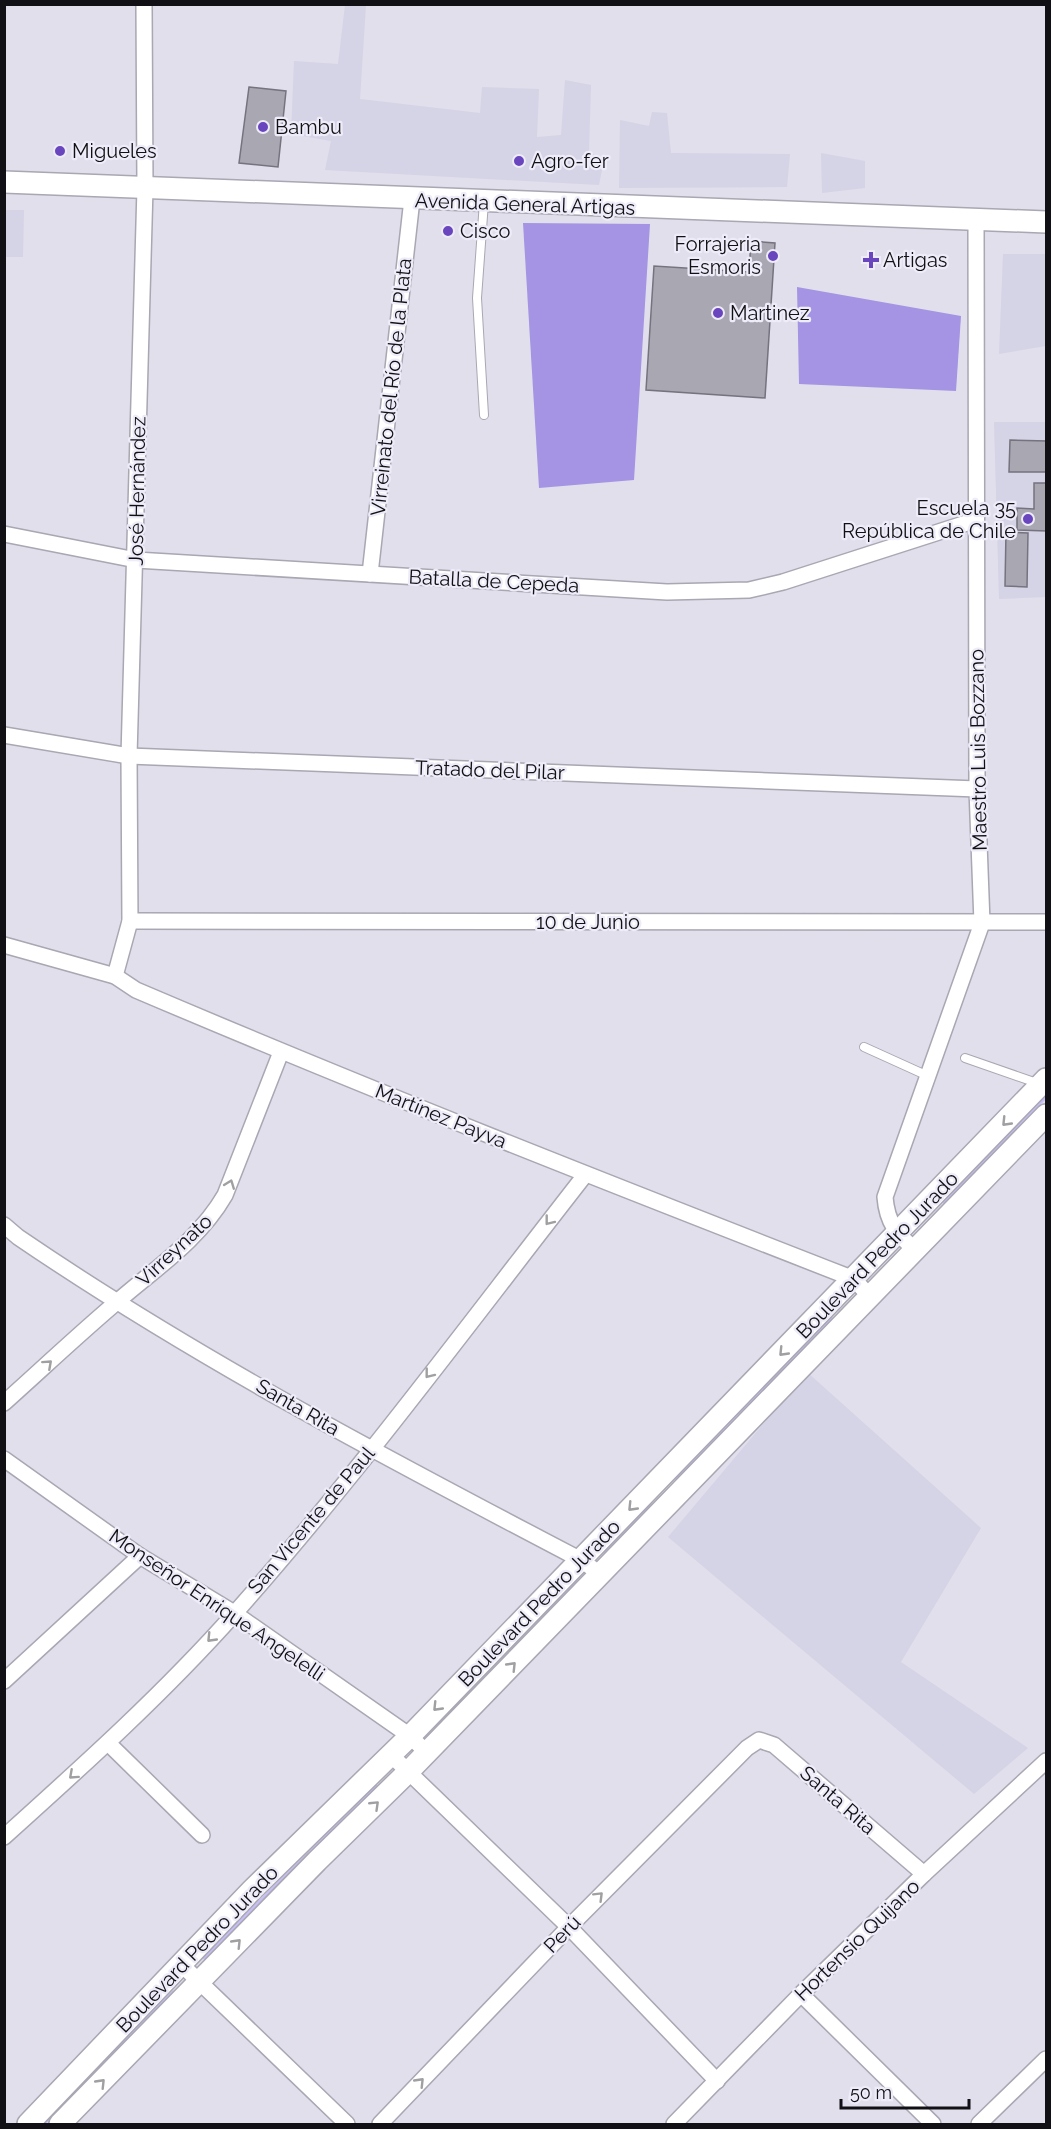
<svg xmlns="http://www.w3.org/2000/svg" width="1051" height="2129" font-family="Raleway,sans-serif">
  <rect width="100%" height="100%" fill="#e1dfeb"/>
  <g fill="#d5d3e6">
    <polygon points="345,5 366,5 360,99 480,113 482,87 539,89 537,137 561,135 565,80 591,85 589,152 604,160 599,185 325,170 331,141 291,134 294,61 338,64"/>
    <polygon points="652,112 667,113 671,153 790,154 787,187 619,188 620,120 649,126"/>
    <polygon points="821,153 865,161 865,188 822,193"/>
    <polygon points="5,210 24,210 23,257 5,257"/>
    <polygon points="1003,254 1046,254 1046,346 999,354"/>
    <polygon points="994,422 1046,422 1046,597 999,599"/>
    <polygon points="807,1372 981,1528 901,1662 1028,1748 974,1794 668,1537"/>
  </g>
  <g fill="#c7bdf7">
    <polygon points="1046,1092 1046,1099 945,1205 942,1202"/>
    <polygon points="831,1316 834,1319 676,1480 673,1477"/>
    <polygon points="651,1503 654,1506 605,1555 602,1551"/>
    <polygon points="576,1580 579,1583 435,1729 432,1725"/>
    <polygon points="376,1784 379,1787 205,1961 202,1957"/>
    <polygon points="173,1990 176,1994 46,2124 40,2124"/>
  </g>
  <g fill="#a494e3">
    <polygon points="523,223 650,224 634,480 539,488"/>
    <polygon points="797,287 961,316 956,391 799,384"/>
  </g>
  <g fill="#a8a7b2" stroke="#75737e" stroke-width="1.5">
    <polygon points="249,87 286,91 278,167 239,163"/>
    <polygon points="751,241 775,243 765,398 646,390 654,266 749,272"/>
    <polygon points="1010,440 1047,441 1047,472 1009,472"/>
    <polygon points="1034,483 1047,483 1047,531 1017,530 1017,508 1034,509"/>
    <polygon points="1006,532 1028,533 1027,587 1005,586"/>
  </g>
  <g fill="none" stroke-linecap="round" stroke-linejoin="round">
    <defs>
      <g id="lane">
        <polyline points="484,202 477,298 484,415"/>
        <polyline points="864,1047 928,1076"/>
        <polyline points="965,1058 1037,1083"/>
      </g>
      <g id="street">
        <polyline points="4,534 136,560 667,592 749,590 783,582 976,520"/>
        <polyline points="370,574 412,199"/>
        <polyline points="4,735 129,756 977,789"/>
        <polyline points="130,921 1046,922"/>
        <path d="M4 945 115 976 136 990C373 1091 613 1185 854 1279L871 1298"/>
        <polyline points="115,976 130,921 129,756 145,188 144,4"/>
        <path d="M4 1225 18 1237C197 1359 390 1460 581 1560L600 1574"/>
        <path d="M917 1251C897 1235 887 1223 885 1197L982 923 977 789 976 220"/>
        <path d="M4 1403C42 1369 79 1334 118 1301 156 1268 199 1240 225 1195L281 1052"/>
        <polyline points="4,1459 140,1556 234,1613 410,1736 427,1753"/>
        <polyline points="4,1681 140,1556"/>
        <polyline points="108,1743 202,1835"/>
        <polyline points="390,1754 569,1927 717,2081"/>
        <path d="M4 1837C84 1765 164 1693 235 1613 359 1473 470 1322 585 1175"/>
        <polyline points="182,1965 347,2124"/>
        <polyline points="801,1994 933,2124"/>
        <polyline points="380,2124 569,1927 747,1748 759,1740 774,1745 924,1874"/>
        <polyline points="674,2124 801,1994 924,1874 1046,1761"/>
        <polyline points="979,2124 1046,2059"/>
      </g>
      <g id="secondary">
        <polyline points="4,182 1046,222"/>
        <polyline points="28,2124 252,1890 410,1736 1046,1079"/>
        <polyline points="60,2124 317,1861 409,1771 1046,1115"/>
      </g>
    </defs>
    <use href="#lane" stroke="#a8a7b2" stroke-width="10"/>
    <use href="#street" stroke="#a8a7b2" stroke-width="18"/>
    <use href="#secondary" stroke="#a8a7b2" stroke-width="24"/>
    <use href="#lane" stroke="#fff" stroke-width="8"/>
    <use href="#street" stroke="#fff" stroke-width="15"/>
    <use href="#secondary" stroke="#fff" stroke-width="21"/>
  </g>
  <defs><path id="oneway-chevron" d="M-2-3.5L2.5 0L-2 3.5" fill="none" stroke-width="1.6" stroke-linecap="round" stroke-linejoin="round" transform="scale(1.5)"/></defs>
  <g stroke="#a09fa1">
    <use href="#oneway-chevron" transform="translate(1006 1122) rotate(134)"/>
    <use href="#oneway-chevron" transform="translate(230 1184) rotate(-69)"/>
    <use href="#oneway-chevron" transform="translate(549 1221) rotate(128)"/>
    <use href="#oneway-chevron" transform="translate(783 1352) rotate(134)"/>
    <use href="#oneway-chevron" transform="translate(48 1364) rotate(-42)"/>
    <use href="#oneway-chevron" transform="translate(429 1374) rotate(128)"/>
    <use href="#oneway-chevron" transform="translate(632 1507) rotate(134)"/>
    <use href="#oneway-chevron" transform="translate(211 1638) rotate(134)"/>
    <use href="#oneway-chevron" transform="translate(512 1666) rotate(-46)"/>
    <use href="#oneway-chevron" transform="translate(437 1707) rotate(134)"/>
    <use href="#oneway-chevron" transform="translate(73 1775) rotate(138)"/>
    <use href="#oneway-chevron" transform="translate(375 1805) rotate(-44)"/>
    <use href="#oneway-chevron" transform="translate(599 1896) rotate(-45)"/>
    <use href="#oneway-chevron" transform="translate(237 1943) rotate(-46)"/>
    <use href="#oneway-chevron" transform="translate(420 2082) rotate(-46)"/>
    <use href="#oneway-chevron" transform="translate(101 2083) rotate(-46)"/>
  </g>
  <g fill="#6945be" stroke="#eeecf8" stroke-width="2">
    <circle cx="263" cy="127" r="6"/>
    <circle cx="60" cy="151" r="6"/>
    <circle cx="519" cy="161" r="6"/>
    <circle cx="448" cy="231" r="6"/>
    <circle cx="773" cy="256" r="6"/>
    <path d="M868 251h6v6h6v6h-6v6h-6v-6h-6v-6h6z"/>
    <circle cx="718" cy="313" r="6"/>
    <circle cx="1028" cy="519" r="6"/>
  </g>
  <g text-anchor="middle" stroke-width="4.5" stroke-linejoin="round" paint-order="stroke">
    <g font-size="20" fill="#111014" stroke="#eeecf8" text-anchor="start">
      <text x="275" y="134">Bambu</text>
      <text x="72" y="158">Migueles</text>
      <text x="531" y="168">Agro-fer</text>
      <text x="460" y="238">Cisco</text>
      <text x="761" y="251" text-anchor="end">Forrajeria<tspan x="761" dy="23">Esmoris</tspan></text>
      <text x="883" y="267">Artigas</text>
      <text x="730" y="320">Martinez</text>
      <text x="1016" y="515" text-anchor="end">Escuela 35<tspan x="1016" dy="23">República de Chile</tspan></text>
    </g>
    <g font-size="20" fill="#111014" stroke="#eeecf8">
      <text transform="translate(525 204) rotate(2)" y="7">Avenida General Artigas</text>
      <text transform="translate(391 387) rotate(-84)" y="7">Virreinato del Río de la Plata</text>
      <text transform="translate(137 491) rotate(-89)" y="7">José Hernández</text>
      <text transform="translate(494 581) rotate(3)" y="7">Batalla de Cepeda</text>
      <text transform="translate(978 750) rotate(-91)" y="7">Maestro Luis Bozzano</text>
      <text transform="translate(490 770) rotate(2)" y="7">Tratado del Pilar</text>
      <text x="588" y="929">10 de Junio</text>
      <text transform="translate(441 1116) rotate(22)" y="7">Martínez Payva</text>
      <text transform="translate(174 1250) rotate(-43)" y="7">Virreynato</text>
      <text transform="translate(877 1255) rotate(-46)" y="7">Boulevard Pedro Jurado</text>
      <text transform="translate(298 1407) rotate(30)" y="7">Santa Rita</text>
      <text transform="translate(311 1520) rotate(-50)" y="7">San Vicente de Paul</text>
      <text transform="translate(539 1603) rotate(-46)" y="7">Boulevard Pedro Jurado</text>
      <text transform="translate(217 1605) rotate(34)" y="7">Monseñor Enrique Angelelli</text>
      <text transform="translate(838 1800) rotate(41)" y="7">Santa Rita</text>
      <text transform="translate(562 1934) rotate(-46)" y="7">Perú</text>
      <text transform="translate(857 1940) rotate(-44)" y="7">Hortensio Quijano</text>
      <text transform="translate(197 1949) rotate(-46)" y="7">Boulevard Pedro Jurado</text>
    </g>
  </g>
  <rect width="1051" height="2129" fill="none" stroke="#111014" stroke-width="12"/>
  <path d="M841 2099v9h128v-9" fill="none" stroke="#111014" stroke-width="3"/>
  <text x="850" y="2099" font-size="18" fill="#111014" stroke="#eeecf8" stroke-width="4.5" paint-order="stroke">50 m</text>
</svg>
